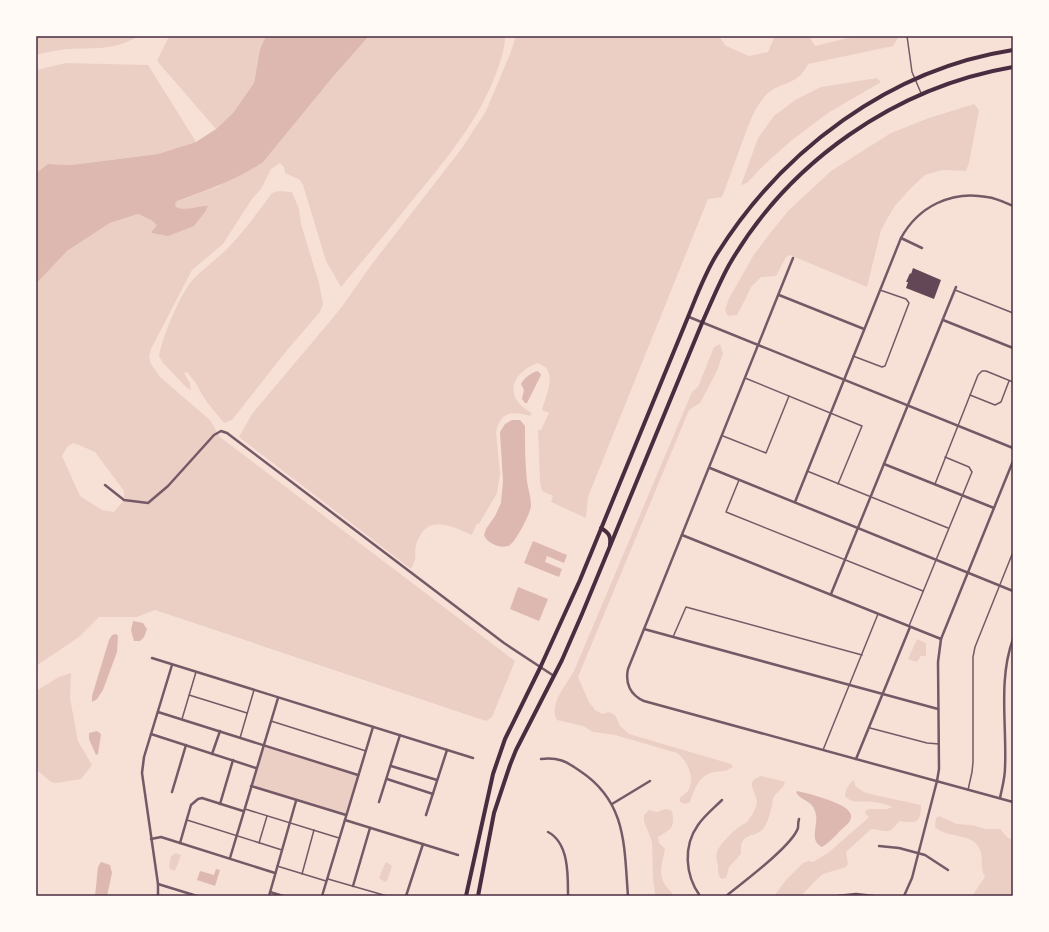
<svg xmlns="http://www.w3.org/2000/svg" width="1049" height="932" font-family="Cabin,sans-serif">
  <rect width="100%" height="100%" fill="#f7e1d7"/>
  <g fill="#ebcfc5" fill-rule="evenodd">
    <path d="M36 36H138C112 53 89 46 60 50 52 51 44 53 36 55Z"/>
    <polygon points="169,36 266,36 260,49 254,83 233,113 216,129 157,61"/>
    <path d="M369 36H505C505 49 501 59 497 71 479 121 444 162 411 202 388 231 364 259 341 287L326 261 303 185 300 180 285 173 284 167 280 163 271 169 261 189 252 199 223 244 192 270 151 349 149 357 151 364 160 377 210 420 220 437 515 661 492 717 486 721 155 610 137 617H99L79 637 36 666V284L67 251 110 223 138 214 151 220 158 225 152 230 204 206C195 209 184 211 176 207L175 204 177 201 219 186 331 79ZM73 443 79 445 95 452 124 491V500L114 512 102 510 80 496 62 456 67 447Z"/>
    <path d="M516 36H719L726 46 749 56 768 52 775 36H809L815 46 856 36H897L898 38 893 46 808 64C798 87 778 81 765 96 752 111 747 130 740 148 734 165 728 181 722 197L708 199 588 497 586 518 551 502 553 496 542 491 540 483 538 430H541L549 413 542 410C545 398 555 379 546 368 544 366 540 364 538 363 510 373 503 398 532 413L530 416C512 411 501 411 496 432L500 474 497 493 479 524 477 523 472 535C451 526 428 513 417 542 414 548 416 554 415 560 414 563 412 566 411 569L239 437 252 414 341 308 372 264 462 148 486 111 510 54Z"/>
    <polygon points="66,63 148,65 196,142 158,154 71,165 48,164 36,173 36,70"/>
    <polygon points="877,78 881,82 828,113 792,140 765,164 747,183 741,185 758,138 774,116 795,100 821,87"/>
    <polygon points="974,104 979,110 969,163 966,171 942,170 925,175 911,188 894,207 881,230 867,287 790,255 786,257 776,276 761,277 751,287 746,298 737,315 728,316 725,310 729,298 739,281 753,256 771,232 788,211 831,171 891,133 929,118"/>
    <path d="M278 191 292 192 299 209 301 224 319 283 323 304 320 312 288 349 232 420 224 423 206 401 195 382 187 372 184 373 190 383 191 390 187 388 163 363 159 356C162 338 179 297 190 283 201 270 216 260 228 248 244 231 258 212 272 193Z"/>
    <path d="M720 344 723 353 717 371 700 403 689 410 578 677 589 702 595 710 602 714 609 712 615 715 620 726 629 734 731 764 733 767C723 773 725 770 715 772 699 774 695 789 690 802L685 804 680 802V798C683 794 688 793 689 789 695 776 687 761 677 753L615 735 593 732 583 726 557 720C548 705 567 684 574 671L692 392 698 387 714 347Z"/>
    <polygon points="917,639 926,643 926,656 921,656 917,662 908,659"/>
    <polygon points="71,673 70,698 78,741 92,765 81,779 56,783 51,782 36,769 36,691 59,677"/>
    <polygon points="263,745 358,775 346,815 251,786"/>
    <path d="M761 776 782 781 785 782C783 790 777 791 774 797 772 799 773 803 772 806 770 813 768 823 763 829 756 839 739 830 741 854L729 867 726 878 721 879C718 874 718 873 718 868 718 862 715 858 717 852 719 845 733 831 739 827 741 825 745 824 747 822 750 818 755 811 756 806 761 794 741 783 761 776Z"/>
    <path d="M854 780 855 786 864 792 870 794 921 805C921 823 916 824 900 821 896 823 895 828 891 830 886 833 877 829 871 829L846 852 848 864 846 867 823 874 814 882 801 896H774L786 880 803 863 809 861 813 862 828 853 867 819 869 817 865 813 866 810C875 807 883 812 892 807L890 806C884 804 878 802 872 802 861 800 853 805 845 796 845 791 849 783 854 780Z"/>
    <path d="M665 809 671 810C674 815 674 825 670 829 667 832 662 834 658 837L659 843 665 849C663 860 658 872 664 883 667 888 671 891 674 896H654L655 893 653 879 652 842 644 821V815L649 810 657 812Z"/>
    <path d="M939 816 957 824 972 825 985 829H1000L1008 838 1013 840V896H972L985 877C979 868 985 856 978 846 969 833 946 838 935 827L936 818Z"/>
    <polygon points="176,853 181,855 175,871 170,869 169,867 171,856"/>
    <polygon points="387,862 392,866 387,881 385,882 379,878 385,863"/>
  </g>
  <g fill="#dcb8b0">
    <path d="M266 36H369L331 79 263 162C236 180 207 190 177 201L175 204 176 207C188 212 197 205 208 206L205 212 194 226 168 236 152 233V231L157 225 151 220 138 214 110 223 67 251 36 284V173L48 164 71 165 158 154 196 142 216 129 233 113 254 83 260 49Z"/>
    <path d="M537 371 540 373 541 375 527 403H525L522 399 524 390 521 384C524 378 531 373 537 371Z"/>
    <path d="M512 420H520L525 426C525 444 525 463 527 481 528 489 531 497 531 505 531 513 516 541 510 545 507 547 502 547 498 546 492 544 486 541 484 535L486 529 495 516 501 503 503 481 500 432 505 424Z"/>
    <polygon points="533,541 567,555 564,563 547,556 545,562 562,569 559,577 524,563"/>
    <polygon points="518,587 548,599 539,621 510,609"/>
    <polygon points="133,621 143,623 147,629 144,637 140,641 134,641 131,630"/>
    <polygon points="116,634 118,636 117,652 103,690 97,699 92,702 92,696 109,640 112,635"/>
    <polygon points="97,731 101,734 98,754 96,755 89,739 89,733"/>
    <path d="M798 791C809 794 849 803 851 815 852 822 845 826 841 830 835 836 829 843 822 847 809 841 818 826 816 815 813 799 801 802 796 792Z"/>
    <polygon points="101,862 110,865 112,873 107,896 95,896 98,867"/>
    <polygon points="216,869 220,870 215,886 197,880 200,871 214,875"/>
  </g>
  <polygon fill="#644757" points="913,268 941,280 934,299 906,288 908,282 906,282 910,273 911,274"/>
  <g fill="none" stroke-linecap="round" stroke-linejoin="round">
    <g stroke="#755966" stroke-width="1.5">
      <polyline points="907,36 912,72 921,93"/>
      <polyline points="955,290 1013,313"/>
      <polyline points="853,356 882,367 885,366 909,303 906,299 880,290"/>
      <polyline points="745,378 862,426 838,484"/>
      <polyline points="970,395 995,405 1001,402 1009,381"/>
      <polyline points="723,436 766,453 789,396"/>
      <polyline points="807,471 948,528"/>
      <polyline points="739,480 726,512 923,591"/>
      <polyline points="935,484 978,375 982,371 986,371 1013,382"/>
      <polyline points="909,626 972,472 969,467 945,457"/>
      <polyline points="673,637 686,607 862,655"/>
      <polyline points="189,695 247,713"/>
      <polyline points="182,719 196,672"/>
      <polyline points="271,721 366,751"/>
      <polyline points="870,728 927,743 939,744"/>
      <polyline points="240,738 254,690"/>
      <polyline points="823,750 878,614"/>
      <polyline points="968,790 972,772 973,762 973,657 975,647 1013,552"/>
      <polyline points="245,809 339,838"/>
      <polyline points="187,820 282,850"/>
      <polyline points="259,843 267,816"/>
      <polyline points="277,866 326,881"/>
      <polyline points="302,874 314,830"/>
      <polyline points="328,879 387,896"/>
    </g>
    <g stroke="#755966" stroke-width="2.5">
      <polyline points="901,238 922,248"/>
      <path d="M793 258 628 669C625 683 630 695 644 701L1013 802"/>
      <polyline points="779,295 864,329"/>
      <polyline points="689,317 1013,448"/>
      <polyline points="943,320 1013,348"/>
      <polyline points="884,464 994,508"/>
      <polyline points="710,468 1013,591"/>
      <polyline points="105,485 124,500 148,503 168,486 214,435 221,431 227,433 504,643 554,676"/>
      <path d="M795 502 901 238C918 207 951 190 987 197 996 198 1004 202 1013 206"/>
      <polyline points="682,535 941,639"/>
      <polyline points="831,594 956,287"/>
      <polyline points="644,629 938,709"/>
      <polyline points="152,658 473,758"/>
      <polyline points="158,712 358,775"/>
      <polyline points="151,734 256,768"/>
      <polyline points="212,754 220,731"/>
      <path d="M541 759C558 757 566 761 580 771 627 802 624 846 628 896"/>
      <polyline points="856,759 910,627"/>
      <polyline points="391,766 437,780"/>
      <polyline points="387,779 433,794"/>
      <polyline points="251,786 346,815"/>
      <polyline points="172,792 186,745"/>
      <path d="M1000 798C1002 788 1005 778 1005 768 1007 725 998 680 1013 639"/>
      <polyline points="379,802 400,735"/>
      <polyline points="220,804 233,760"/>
      <polyline points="612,804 650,781"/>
      <polyline points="426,815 447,750"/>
      <polyline points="345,820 458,855"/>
      <path d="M548 832C569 843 568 875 568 896"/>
      <polyline points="151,839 161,837 275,873"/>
      <polyline points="180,843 191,805 198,799 202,798 243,811"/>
      <polyline points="879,846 899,848 925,855 948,870"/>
      <polyline points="230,858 278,698"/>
      <polyline points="158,884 197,896"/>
      <polyline points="353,886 370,828"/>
      <polyline points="270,892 283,896"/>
      <polyline points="158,896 158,884 142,773 144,757 172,665"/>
      <polyline points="269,896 296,801"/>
      <polyline points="322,896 373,727"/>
      <polyline points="406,896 423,844"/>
      <path d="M700 896C685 875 683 846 698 825 705 815 714 808 722 800"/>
      <path d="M726 896C742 883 792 846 798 828 798 826 798 822 799 819"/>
      <polyline points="837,896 856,894 874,896"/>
      <polyline points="904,896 912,878 937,781 939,769 938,662 941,639 1013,461"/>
    </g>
    <g stroke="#4a2c40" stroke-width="4">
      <path d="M601 528C609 533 611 536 610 545"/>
      <path d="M466 896 493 774 505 739 540 668 580 580 688 317C697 295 705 273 717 254 782 150 890 69 1013 50"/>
      <path d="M478 896 494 813 510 765 516 750 562 660 582 614 702 323C711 303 719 283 729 265 789 161 896 87 1013 67"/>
    </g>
  </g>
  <rect width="1049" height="932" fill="none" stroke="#fffaf5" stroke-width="74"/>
  <rect x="37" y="37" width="975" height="858" fill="none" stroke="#4a2c40" stroke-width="1.5"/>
</svg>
